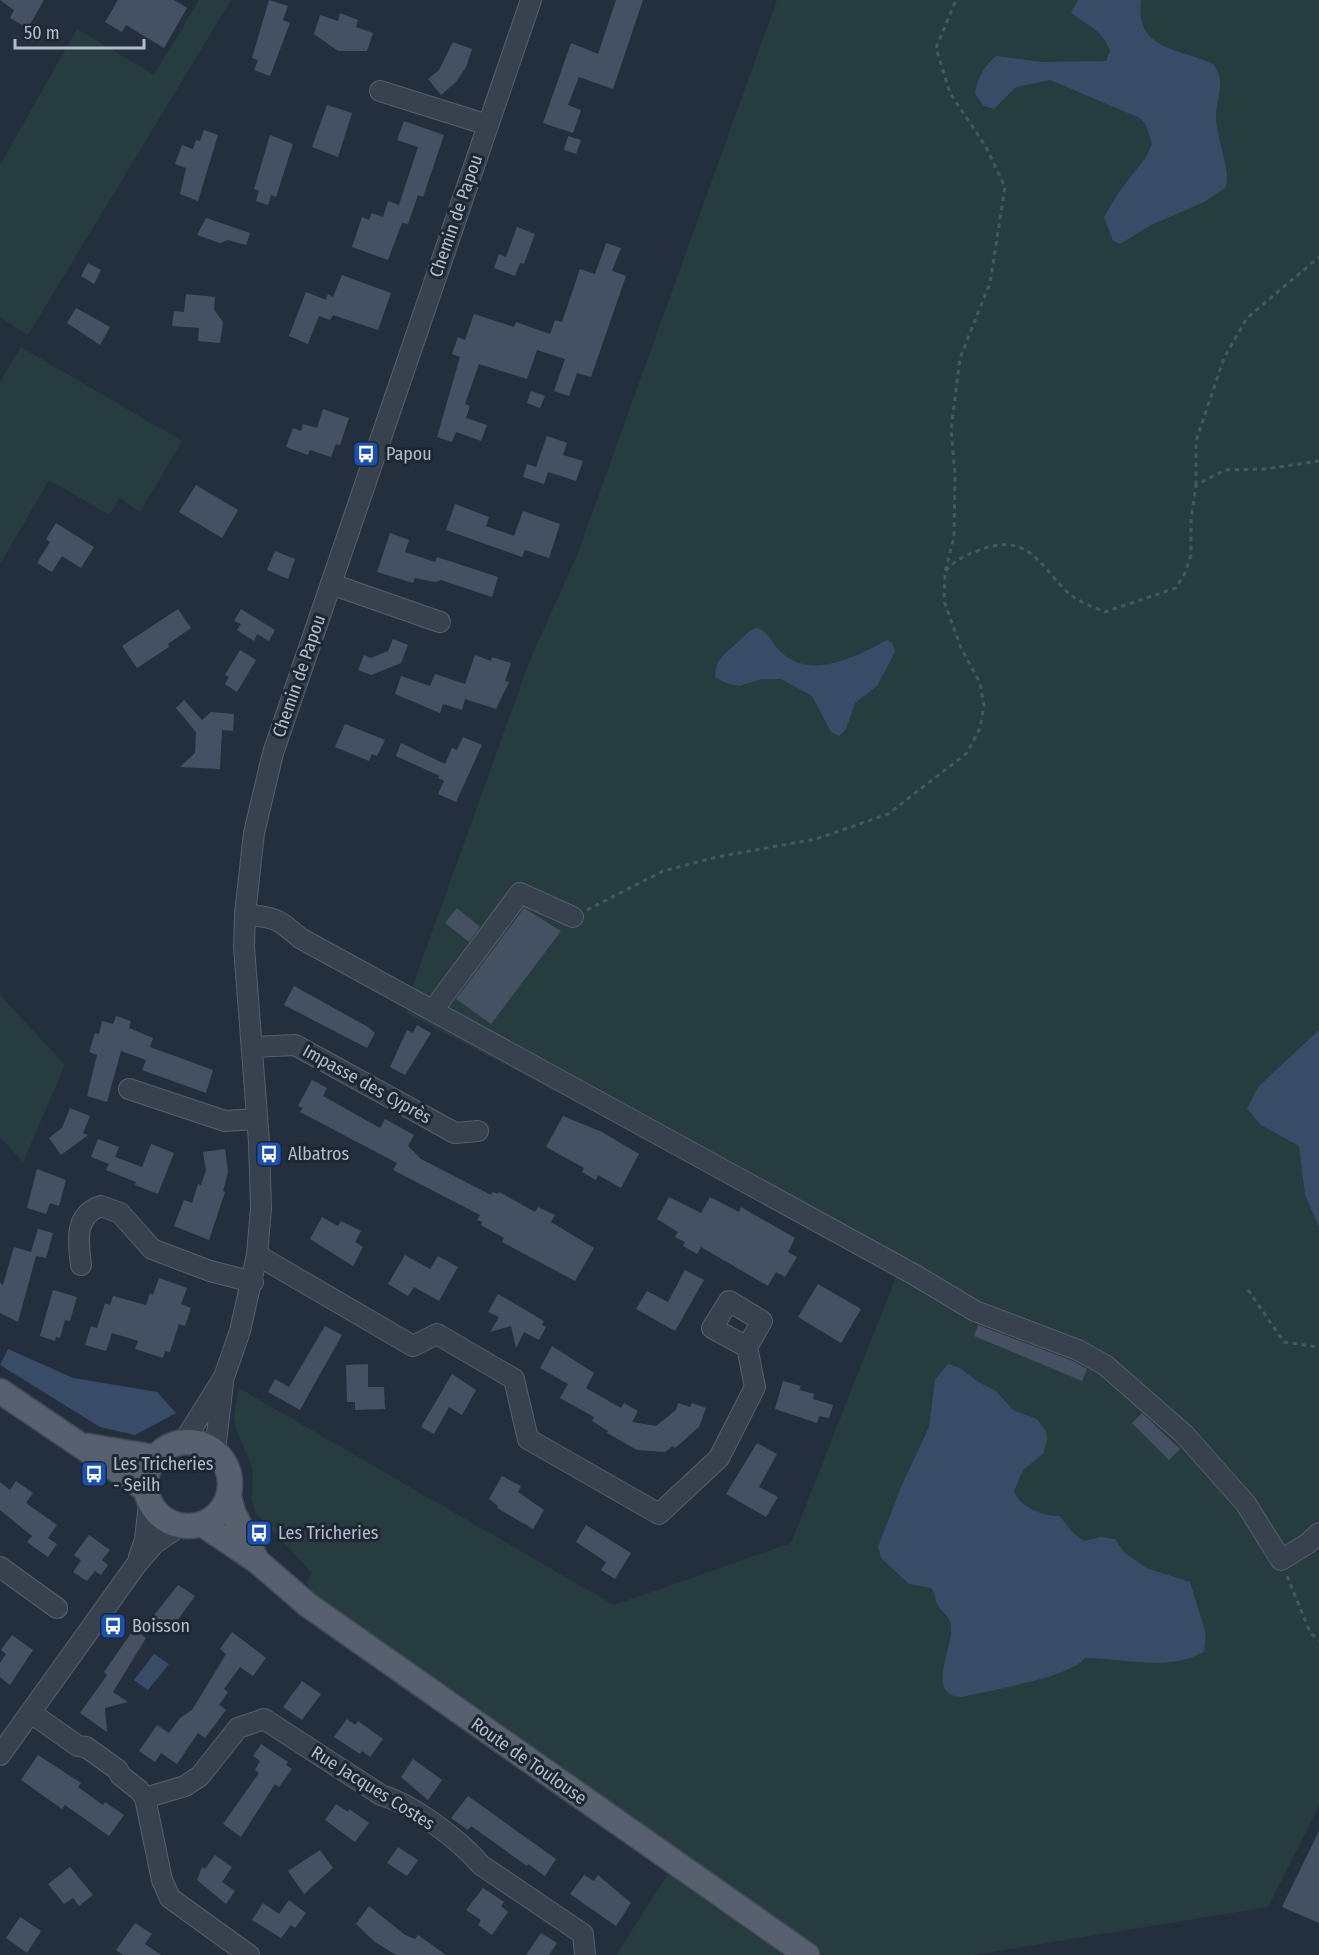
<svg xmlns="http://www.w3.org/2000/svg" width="1319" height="1955" font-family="'Fira Sans Condensed',sans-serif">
  <rect width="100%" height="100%" fill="#242f3e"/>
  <g fill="#263c3f">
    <polygon points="199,0 231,0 28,335 0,317 0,165 77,29 154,75"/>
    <polygon points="777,0 1319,0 1319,1806 1268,1907 974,1955 823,1955 320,1604 306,1582 312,1573 255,1512 252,1499 253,1468 236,1430 234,1417 239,1388 614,1605 791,1543 898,1272 407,1013 413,985 530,660 577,555"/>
    <polygon points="21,347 182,441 140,512 120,498 109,515 49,480 0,564 0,382"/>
    <polygon points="0,995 65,1065 23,1162 0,1137"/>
    <polygon points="668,1874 783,1955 616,1955"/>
  </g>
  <g fill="#394c67">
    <path d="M1078 0H1141C1134 51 1181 48 1213 64 1228 82 1215 99 1216 119 1217 140 1232 173 1225 188L1204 202 1151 225 1120 244 1113 241 1104 217 1119 192 1146 157 1152 144 1146 125 1140 118 1050 80 1016 87 994 109 984 106 975 94C977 78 984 66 996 56L1042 62 1106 61 1110 51C1101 28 1088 26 1071 13Z"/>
    <path d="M756 628C768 630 771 642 779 650 809 682 855 657 887 640L892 643 895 652 877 686 855 703 846 729 839 736 831 732 812 696 781 679H762L739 686 726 683 715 677C715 659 726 653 738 642 745 636 747 631 756 628Z"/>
    <polygon points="1319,1030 1319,1227 1305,1195 1299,1146 1261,1125 1247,1109 1258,1087"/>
    <polygon points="8,1349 73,1378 157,1392 176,1413 135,1435 100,1427 0,1365"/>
    <path d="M948 1364 960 1368 978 1382 996 1391 1013 1410 1037 1419 1046 1431 1047 1440 1043 1454 1023 1470 1014 1491C1019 1507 1045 1517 1060 1516L1072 1532 1084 1541 1101 1537 1115 1539 1124 1552 1146 1568 1190 1582 1206 1634 1204 1652C1167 1672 1124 1658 1085 1658 1069 1678 989 1690 962 1697 924 1696 954 1647 951 1626 950 1617 943 1613 938 1606 935 1600 936 1594 931 1588L909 1584 881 1558 878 1547 901 1487 929 1427 935 1380Z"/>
    <polygon points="154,1654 169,1664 148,1690 134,1680"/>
  </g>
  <g fill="#455162">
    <polygon points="0,0 44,0 28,28 10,18 14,10"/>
    <polygon points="118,0 174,0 187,8 164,48 126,25 122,32 105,22"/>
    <polygon points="269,0 288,6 283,20 290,23 270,76 254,70 258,60 252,58"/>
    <polygon points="616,0 643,0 613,89 579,77 568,105 581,110 573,133 543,123 571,43 598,54"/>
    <polygon points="340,13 358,20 356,27 373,33 367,51 338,51 314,34 320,15 338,21"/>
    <polygon points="453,42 472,49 466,67 456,82 441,95 428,79 439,70"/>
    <polygon points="327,105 352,113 338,157 312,147"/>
    <polygon points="404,121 444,135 423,197 418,195 408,224 402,223 388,260 352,247 362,217 369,220 372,213 383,217 388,201 399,205 418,147 397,140"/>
    <polygon points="204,130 218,135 198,201 180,194 186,168 175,164 182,145 193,149 196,140 200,141"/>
    <polygon points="270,135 293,144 276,197 271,195 268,205 256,201 259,191 254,189"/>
    <polygon points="568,136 581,140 576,154 564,150"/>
    <polygon points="206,218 250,233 246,245 228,240 220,243 197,235"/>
    <polygon points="517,227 535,234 524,264 520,263 515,276 494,268 499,254 506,257"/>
    <polygon points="606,243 621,248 612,271 626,276 591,377 577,373 569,396 554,391 565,359 537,350 527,379 479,364 465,404 470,406 466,418 487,425 481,441 456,432 452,442 437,437 460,357 452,354 458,337 465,340 474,314 514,327 516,322 550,334 555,320 562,322 580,269 595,274"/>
    <polygon points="88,263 101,270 94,284 81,276"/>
    <polygon points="342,275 391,293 378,330 333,315 330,320 319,316 308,344 289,336 306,292 326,300 328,294 333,297"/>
    <polygon points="186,294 215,297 214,310 223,322 220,343 198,341 199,328 172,326 174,311 184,312"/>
    <polygon points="76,308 110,327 100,345 67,323"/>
    <polygon points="531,391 545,396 540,408 527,403"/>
    <polygon points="323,409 349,418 340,445 336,444 331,457 310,450 308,455 286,447 293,428 301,431 303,424 317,428"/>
    <polygon points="547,436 567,443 563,455 583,461 576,481 548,472 544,484 523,477 527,464 536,467"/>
    <polygon points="196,485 238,510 222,538 179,512"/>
    <polygon points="455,504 489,517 486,526 514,536 523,511 560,524 549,558 525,550 522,557 446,530"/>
    <polygon points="56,523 94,547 81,568 62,556 52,572 37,563 50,542 46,539"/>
    <polygon points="390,533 409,540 405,552 435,562 437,557 498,577 492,597 441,580 435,582 415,578 413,583 377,572"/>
    <polygon points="275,551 295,559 288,579 267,570"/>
    <polygon points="178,609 191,628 168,644 169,647 137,668 122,646"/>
    <polygon points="241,609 275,630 269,641 257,634 254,641 237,630 241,624 234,621"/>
    <polygon points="393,639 408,645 401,663 371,675 358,670 364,655 371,658 388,651"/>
    <polygon points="240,650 256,660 237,692 225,684 229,677 225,675"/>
    <polygon points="475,655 491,661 492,657 511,663 505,681 509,682 496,709 465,699 462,710 443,704 440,713 395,694 401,676 430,686 435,674 465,684"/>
    <polygon points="184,700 202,720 211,712 234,714 233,731 222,730 220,769 180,767 195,753 196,732 176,708"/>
    <polygon points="345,724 385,740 377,756 372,754 369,761 335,747"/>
    <polygon points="463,737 482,745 456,802 438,794 444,781 438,778 440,776 396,756 401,743 445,764 452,748 457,750"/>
    <polygon points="457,908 480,927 469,942 445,923"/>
    <polygon points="524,908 561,931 491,1024 456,999"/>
    <polygon points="294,986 368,1027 375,1033 367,1048 284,1005"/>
    <polygon points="116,1016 131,1021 129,1028 153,1038 150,1047 213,1070 206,1093 142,1070 146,1060 121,1051 107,1102 87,1096 97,1055 89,1052 95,1033 99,1034 102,1021 113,1024"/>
    <polygon points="417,1025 431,1033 405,1075 390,1067 407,1030 413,1033"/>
    <polygon points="312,1080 327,1088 323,1096 380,1128 385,1119 414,1135 408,1146 421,1159 491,1195 493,1192 498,1194 499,1192 535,1212 538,1207 555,1215 551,1222 594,1248 575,1281 502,1242 504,1238 481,1225 482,1222 477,1220 480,1215 393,1170 397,1163 300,1112 303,1108 298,1106"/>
    <polygon points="70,1108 90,1116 83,1133 88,1135 61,1155 49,1138 62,1128"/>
    <polygon points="563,1116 602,1132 639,1154 621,1188 598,1175 596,1180 582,1172 584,1168 546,1147"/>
    <polygon points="98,1139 119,1147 115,1157 142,1167 151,1144 174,1153 158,1194 135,1185 136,1182 106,1170 109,1164 91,1157"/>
    <polygon points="225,1149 228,1172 223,1191 225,1192 209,1240 174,1226 184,1200 192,1203 198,1184 201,1185 206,1170 203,1152"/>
    <polygon points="37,1169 66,1180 59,1206 50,1203 46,1214 27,1208"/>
    <polygon points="669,1197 701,1213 710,1197 739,1212 741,1207 795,1238 788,1252 797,1257 785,1277 776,1272 768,1286 701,1247 697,1254 683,1246 685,1242 675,1237 678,1232 657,1219"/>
    <polygon points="322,1217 338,1226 341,1221 361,1231 355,1242 363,1247 353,1266 310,1239"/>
    <polygon points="38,1229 53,1233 46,1258 36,1256 18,1322 0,1313 0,1283 3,1285 14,1247 31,1252"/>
    <polygon points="405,1255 430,1269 438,1256 458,1267 439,1301 414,1287 408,1296 388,1284"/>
    <polygon points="685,1270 704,1280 675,1331 636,1309 647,1291 668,1302"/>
    <polygon points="159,1278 187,1288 181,1304 191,1308 185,1326 179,1324 170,1352 165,1351 163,1358 135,1349 138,1341 112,1333 106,1351 85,1345 91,1326 97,1328 105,1303 110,1305 113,1296 146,1305 150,1293 153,1295"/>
    <polygon points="818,1284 861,1309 841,1343 798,1317"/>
    <polygon points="53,1290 77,1297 70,1321 65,1320 60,1338 56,1337 55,1341 40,1336"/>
    <polygon points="498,1294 544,1321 542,1325 546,1327 539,1340 524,1332 516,1348 511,1326 490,1332 499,1317 488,1312"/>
    <polygon points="978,1325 1073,1361 1087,1369 1082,1381 974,1336"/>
    <polygon points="325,1326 342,1335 300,1410 268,1392 275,1379 289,1387"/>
    <polygon points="552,1346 594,1373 586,1388 621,1408 624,1403 638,1411 632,1422 656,1426 676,1410 678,1403 690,1407 692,1403 706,1408 699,1427 675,1448 673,1446 665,1452 637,1450 607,1433 608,1431 592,1421 594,1417 560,1398 568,1384 540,1368"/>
    <polygon points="368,1364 368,1387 384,1387 385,1409 355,1410 355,1402 347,1402 346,1365"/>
    <polygon points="452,1374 476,1390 462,1415 449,1407 434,1434 421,1427"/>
    <polygon points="783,1381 801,1386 799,1390 814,1394 813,1399 833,1405 829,1418 819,1416 817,1423 775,1409"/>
    <polygon points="1142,1413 1180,1449 1169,1460 1132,1423"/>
    <polygon points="757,1443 777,1454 759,1487 778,1497 766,1517 726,1494"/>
    <polygon points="502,1476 521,1486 518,1492 544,1510 533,1529 497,1508 498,1506 489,1499"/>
    <polygon points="16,1481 33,1493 26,1503 57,1525 48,1538 57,1544 48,1557 27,1542 32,1536 0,1510 0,1482 10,1490"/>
    <polygon points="586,1525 631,1553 615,1579 601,1570 606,1562 576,1542"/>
    <polygon points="89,1535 110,1550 102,1560 108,1565 101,1575 95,1571 87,1581 73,1572 81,1560 74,1555"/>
    <polygon points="178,1585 195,1596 174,1625 171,1623 166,1630 151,1619"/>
    <polygon points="134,1629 146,1638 113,1692 128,1702 105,1708 107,1732 80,1713 107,1675 104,1672"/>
    <polygon points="232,1632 266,1658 253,1676 240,1667 224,1689 228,1692 219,1705 226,1710 205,1738 198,1733 177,1764 161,1753 155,1762 139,1751 157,1725 169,1733 180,1718 192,1710 226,1654 220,1649"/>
    <polygon points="12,1635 33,1650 10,1685 0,1677 0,1663 6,1654 1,1650"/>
    <polygon points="302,1681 321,1694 302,1720 283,1707"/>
    <polygon points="347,1719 355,1725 358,1721 383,1739 370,1757 362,1751 360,1754 334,1737"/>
    <polygon points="261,1744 288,1762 286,1765 292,1769 279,1787 275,1784 241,1837 223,1824 259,1773 255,1770 260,1761 253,1756"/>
    <polygon points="38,1755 81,1783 78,1787 103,1805 105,1802 124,1815 109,1836 65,1805 62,1809 21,1780"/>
    <polygon points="413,1759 442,1780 428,1800 401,1777"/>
    <polygon points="468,1796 556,1859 545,1876 528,1864 527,1866 471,1826 468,1830 451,1818"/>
    <polygon points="336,1804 348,1812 349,1809 369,1823 355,1842 325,1820"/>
    <polygon points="1319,1831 1319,1923 1282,1907"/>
    <polygon points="398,1847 418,1860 407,1876 387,1863"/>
    <polygon points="320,1850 333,1868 304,1894 288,1871"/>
    <polygon points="215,1855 232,1867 222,1882 235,1891 226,1904 197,1880 202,1867 205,1869"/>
    <polygon points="70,1867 93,1895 79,1906 73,1898 64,1904 48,1884"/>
    <polygon points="584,1875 594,1881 598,1875 631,1903 616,1926 570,1894"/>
    <polygon points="483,1888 504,1902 501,1906 508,1912 492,1935 478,1925 481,1920 466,1910"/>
    <polygon points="289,1900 306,1913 295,1928 291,1925 281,1938 252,1920 263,1903 279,1914"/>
    <polygon points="369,1906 405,1935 415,1939 418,1935 446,1955 396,1955 375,1942 356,1924"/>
    <polygon points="20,1917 41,1931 27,1953 6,1938"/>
    <polygon points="135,1923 152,1934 145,1944 161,1955 123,1955 116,1950"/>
    <polygon points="541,1933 557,1943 549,1955 526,1955"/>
  </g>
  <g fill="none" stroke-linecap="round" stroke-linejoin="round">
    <defs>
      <g id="minor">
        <polyline points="380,91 488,125"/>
        <polyline points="331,584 440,622"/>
        <path d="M245 914C276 919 275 916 300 938L915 1275 975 1311 1078 1350 1105 1365 1184 1434 1246 1504 1281 1560 1307 1544 1319 1533"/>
        <polyline points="433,1010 520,893 573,917"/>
        <polyline points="253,1047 295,1045 455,1133 478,1131"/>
        <polyline points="129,1089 225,1121 257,1119"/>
        <polyline points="257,1255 413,1346 437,1334 514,1379 528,1439 659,1514 719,1458 755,1387 747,1347 762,1321 729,1301 712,1328 747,1347"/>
        <path d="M81 1265C78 1241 74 1215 101 1206L120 1213 152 1249 210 1271 253 1282"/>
        <polyline points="184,1441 224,1377 240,1331 257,1255 261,1208 259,1142 244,947 245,914 254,833 273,753 531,0"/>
        <polyline points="215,1450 223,1383"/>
        <polyline points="139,1557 145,1540 149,1503"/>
        <polyline points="0,1567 57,1608"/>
        <polyline points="31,1713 78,1746 86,1747 118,1770 120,1775 139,1790 145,1798 162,1880 170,1898 249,1955"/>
        <polyline points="0,1755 136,1565 154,1544 180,1526"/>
        <path d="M145 1798 185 1786 200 1776 238 1728 264 1719 381 1795C412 1804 460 1840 481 1865L583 1934 585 1955"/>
      </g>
      <g id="major">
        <polyline points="0,1391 145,1489"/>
        <circle cx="188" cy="1484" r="42"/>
        <polyline points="88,1446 154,1457"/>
        <polyline points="229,1497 233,1512 257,1561"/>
        <polyline points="202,1524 257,1561 308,1605 807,1955"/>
      </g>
    </defs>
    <use href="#minor" stroke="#565f6c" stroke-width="22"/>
    <use href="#major" stroke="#414a57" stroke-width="27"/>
    <g stroke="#44595c" stroke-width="3" stroke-dasharray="4.5 4.5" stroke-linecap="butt">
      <polyline points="1196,485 1196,441 1224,358 1247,318 1319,257"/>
      <path d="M946 571C955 560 964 556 977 551 1025 532 1036 559 1065 590 1076 601 1091 606 1105 612L1176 588 1185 573 1191 555V520L1196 485 1225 470 1265 469 1319 461"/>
      <polyline points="587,910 663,871 717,857 816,839 888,814 967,753 980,728 984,706 980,683 961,648 944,601 945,572 954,537 955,474 951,430 960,358 990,283 1005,187 986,147 950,93 936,48 956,0"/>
      <polyline points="1248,1290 1284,1342 1319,1347"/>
      <polyline points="1287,1576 1310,1632 1319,1641"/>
    </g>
    <use href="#minor" stroke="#38414e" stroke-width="20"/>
    <use href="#major" stroke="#56606e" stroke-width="24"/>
  </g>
  <defs>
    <symbol id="bus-square" viewBox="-11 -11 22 22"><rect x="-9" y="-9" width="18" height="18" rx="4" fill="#1a4fb4" stroke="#1d2633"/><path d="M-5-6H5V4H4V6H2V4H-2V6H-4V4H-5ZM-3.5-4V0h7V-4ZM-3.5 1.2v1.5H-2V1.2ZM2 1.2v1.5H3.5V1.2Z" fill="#fff"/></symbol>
  </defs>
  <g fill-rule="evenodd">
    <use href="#bus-square" x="351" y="439" width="30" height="30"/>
    <use href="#bus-square" x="254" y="1139" width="30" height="30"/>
    <use href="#bus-square" x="79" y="1459" width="30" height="30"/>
    <use href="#bus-square" x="244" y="1518" width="30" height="30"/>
    <use href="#bus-square" x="98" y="1611" width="30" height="30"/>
  </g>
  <g text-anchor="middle" stroke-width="6" stroke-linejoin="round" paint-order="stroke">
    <g font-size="18" fill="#b4bcc9" stroke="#1d2633">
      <text transform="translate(456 216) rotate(-71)" y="6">Chemin de Papou</text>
      <text transform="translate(299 676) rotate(-71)" y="6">Chemin de Papou</text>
      <text transform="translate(367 1084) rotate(29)" y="6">Impasse des Cyprès</text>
      <text transform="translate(529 1761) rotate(35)" y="6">Route de Toulouse</text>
      <text transform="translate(373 1788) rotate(32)" y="6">Rue Jacques Costes</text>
    </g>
    <g font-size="18" fill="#b4bcc9" stroke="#1d2633" text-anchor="start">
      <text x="386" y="460">Papou</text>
      <text x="288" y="1160">Albatros</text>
      <text x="113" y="1470">Les Tricheries<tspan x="113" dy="21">- Seilh</tspan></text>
      <text x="278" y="1539">Les Tricheries</text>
      <text x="132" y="1632">Boisson</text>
    </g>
  </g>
  <path d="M15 39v9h129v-9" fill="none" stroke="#b4bcc9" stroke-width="3"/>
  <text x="24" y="39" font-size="18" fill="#b4bcc9" stroke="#1d2633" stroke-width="4.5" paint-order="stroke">50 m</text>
</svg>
